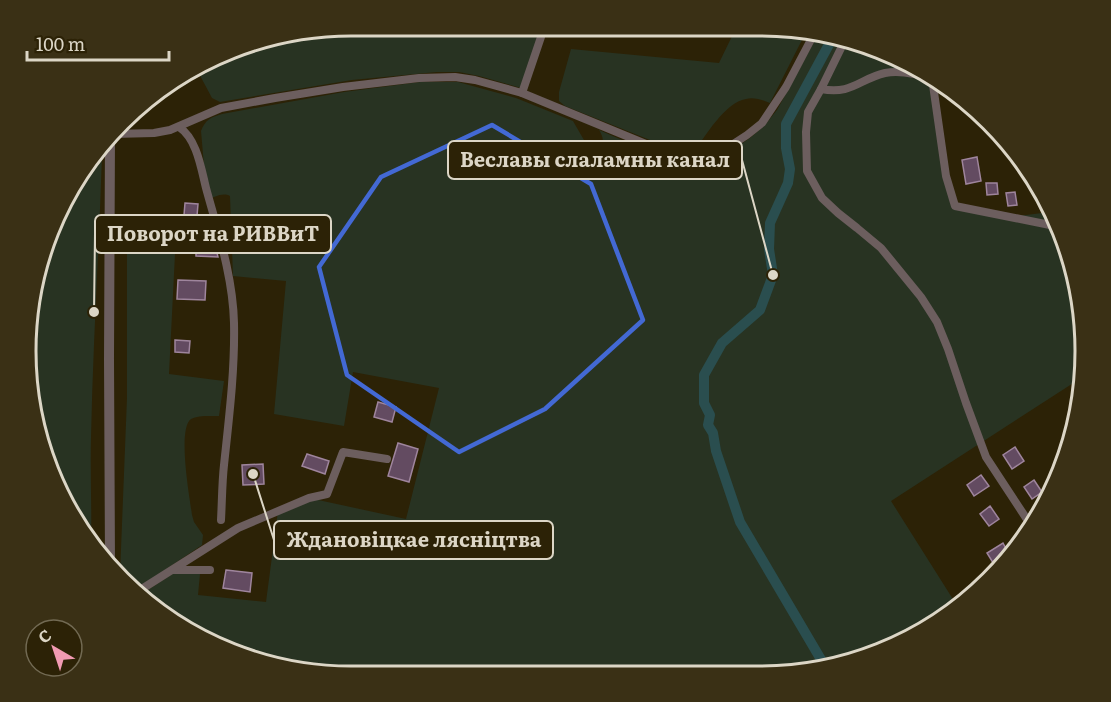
<svg xmlns="http://www.w3.org/2000/svg" width="1111" height="702" font-family="Literata,serif">
  <rect width="100%" height="100%" fill="#2c2206"/>
  <g fill="#283322">
    <polygon points="351,26 510,26 511,28 538,36 521,88 479,76 459,72 437,72 352,80 220,102 212,98 196,68 247,43"/>
    <path d="M736 28H802L807 30 770 103C763 100 754 97 746 99 725 102 705 137 693 153L660 144 565 106 559 101V92L571 49 719 63Z"/>
    <path d="M819 33 844 39 807 112 804 132 805 174 807 171 806 132 808 112 821 90C849 95 858 82 882 75 892 72 906 73 916 74L913 72C903 72 892 71 883 73 859 79 850 94 822 88L847 40 884 50 932 78 946 176 955 206 1010 217 1050 212 1083 309 1078 380 891 501 956 604 922 633 845 665 782 676 309 674 226 652 153 609 140 595 174 573 200 574 198 595 266 602 278 511 309 498 406 519 439 388 353 372 344 426 274 414 286 281 233 276 230 196C223 192 214 197 207 200L201 131C205 120 211 117 222 114L344 92 420 82H458L516 98 573 121 588 147 596 149 602 145C604 139 602 135 599 130L645 150 689 164 711 159 729 152 750 138 764 126 777 110Z"/>
    <path d="M98 148 102 155C99 249 93 343 91 438 90 473 92 508 91 543L80 532 37 436 26 351 43 246 93 153Z"/>
    <path d="M127 251 175 254 169 374 224 381 219 416C211 416 198 415 191 419 177 429 190 499 192 515L194 522 203 535 202 545 135 590 120 574 127 398Z"/>
  </g>
  <g fill="none" stroke-linecap="round" stroke-linejoin="round">
    <polyline stroke="#2a4e4f" stroke-width="10" points="826,668 740,522 716,451 713,433 708,425 710,415 704,403 704,375 722,343 760,310 773,275 769,249 770,223 788,183 790,169 786,148 786,124 833,37"/>
  </g>
  <g fill="#634b61" stroke="#9f859d" stroke-width="1.5">
    <polygon points="977,157 981,181 966,184 962,160"/>
    <polygon points="986,183 997,183 998,194 987,195"/>
    <polygon points="1015,192 1017,205 1008,206 1006,193"/>
    <polygon points="185,203 198,204 197,216 184,215"/>
    <polygon points="181,234 197,235 197,240 214,241 218,257 196,256 196,253 180,252"/>
    <polygon points="178,280 206,281 205,300 177,299"/>
    <polygon points="175,340 190,341 189,353 175,352"/>
    <polygon points="378,402 396,407 392,422 374,417"/>
    <polygon points="398,443 418,449 409,482 388,476"/>
    <polygon points="1015,447 1024,461 1012,469 1003,455"/>
    <polygon points="307,454 329,461 325,474 302,466"/>
    <polygon points="263,464 264,484 243,485 242,465"/>
    <polygon points="981,475 989,486 974,496 967,485"/>
    <polygon points="1034,480 1042,492 1032,499 1024,487"/>
    <polygon points="990,506 999,519 989,526 980,514"/>
    <polygon points="1003,543 1010,556 995,566 987,553"/>
    <polygon points="226,570 252,573 250,592 223,588"/>
  </g>
  <g fill="none" stroke-linecap="round" stroke-linejoin="round">
    <g stroke="#6c5e5e" stroke-width="8">
      <path d="M845 40 821 89C852 95 859 79 885 73 902 70 917 75 933 78"/>
      <polyline points="932,78 946,176 955,206 1055,226"/>
      <polyline points="821,89 808,112 806,132 807,171 822,198 838,213 857,228 881,248 921,297 937,322 948,349 966,403 986,457 1030,524"/>
      <polyline points="522,93 541,37 538,27"/>
      <path d="M179 127C197 139 201 168 206 188 218 232 233 277 234 323 235 370 229 418 224 465 222 483 222 502 221 520"/>
      <polyline points="113,134 154,133 170,130 221,108 275,98 343,87 419,78 455,77 475,80 522,93 658,149 691,158 701,158 710,156 727,148 747,135 762,123 786,87 815,32"/>
      <polyline points="173,570 210,570"/>
      <polyline points="137,592 238,528 309,498 327,494 343,452 387,459"/>
    </g>
    <polyline stroke="#6c5e5e" stroke-width="10" points="110,136 109,359 110,564"/>
  </g>
  <path fill="none" stroke="#4369d4" stroke-width="4.5" stroke-linejoin="round" d="M492 125 591 184 643 320 545 409 459 452 347 375 319 267 381 177Z"/>
  <path d="M0 0H1111V702H0ZM351 36H760A315 315 0 0 1 1075 351V351A315 315 0 0 1 760 666H351A315 315 0 0 1 36 351V351A315 315 0 0 1 351 36Z" fill="#3a3015" fill-rule="evenodd"/>
  <path fill="none" stroke="#dcd6c6" stroke-width="3" d="M351 36H760A315 315 0 0 1 1075 351V351A315 315 0 0 1 760 666H351A315 315 0 0 1 36 351V351A315 315 0 0 1 351 36Z"/>
  <path fill="none" stroke="#dcd6c6" stroke-width="2" d="M773 275L742 160M94 312L95 234M253 474L274 540"/>
  <g fill="#dcd6c6" stroke="#2c2206" stroke-width="2">
    <circle cx="773" cy="275" r="6"/>
    <circle cx="94" cy="312" r="6"/>
    <circle cx="253" cy="474" r="6"/>
  </g>
  <g fill="#2c2206" stroke="#dcd6c6" stroke-width="2">
    <rect x="448" y="141" width="294" height="38" rx="6"/>
    <rect x="95" y="215" width="236" height="38" rx="6"/>
    <rect x="274" y="521" width="279" height="38" rx="6"/>
  </g>
  <g font-size="20" text-anchor="middle" font-weight="bold" fill="#dcd6c6">
    <text x="595" y="167">Веславы слаламны канал</text>
    <text x="213" y="241">Поворот на РИВВиТ</text>
    <text x="414" y="547">Ждановіцкае лясніцтва</text>
  </g>
  <g transform="translate(54 648) rotate(321)"><circle r="28" fill="#2c2206" stroke="#726a53" stroke-width="1.5"/>
  <path d="M0-4.5L10 22L0 15L-10 22Z" fill="#f19ab2"/>
  <text y="-9" font-size="16" font-weight="bold" text-anchor="middle" fill="#dcd6c6">С</text>
  </g>
  <path d="M27 51v9h142v-9" fill="none" stroke="#dcd6c6" stroke-width="3"/>
  <text x="36" y="51" font-size="18" fill="#dcd6c6" stroke="#2c2206" stroke-width="4.5" paint-order="stroke">100 m</text>
</svg>
